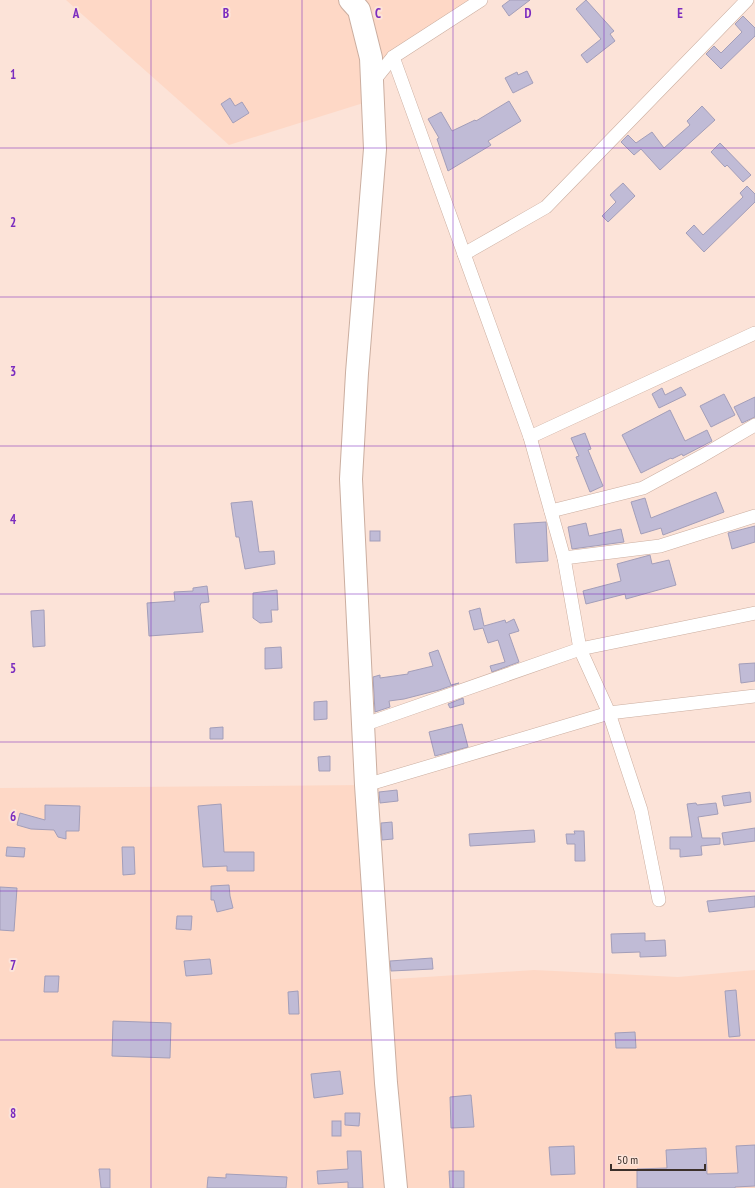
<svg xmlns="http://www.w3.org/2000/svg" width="755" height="1188" font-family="'PT Sans Narrow',sans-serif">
  <rect width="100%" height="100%" fill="#fce3d8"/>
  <g fill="#fed8c6">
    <polygon points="66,0 481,0 393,57 373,100 229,145"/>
    <polygon points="366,785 380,980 534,970 678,977 755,970 755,1188 0,1188 0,788"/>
  </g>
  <g fill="#c0bbd6" stroke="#a39eb9">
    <polygon points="510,0 530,0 509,16 502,6"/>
    <polygon points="586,0 614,31 610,34 615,41 587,63 581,55 601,39 576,9"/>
    <polygon points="743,16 755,28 755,36 721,69 706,54 714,46 721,53 742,32 735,24"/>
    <polygon points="527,71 533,83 513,93 505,78 517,72 518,75"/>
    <polygon points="230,98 235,106 242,102 249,113 233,123 221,104"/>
    <polygon points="509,101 521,121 488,141 491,145 448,171 437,139 439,138 428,119 441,112 452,131 475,120 476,121"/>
    <polygon points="702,106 715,120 660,170 641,149 634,155 621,142 628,135 636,143 652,132 664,148 690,125 687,121"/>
    <polygon points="720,143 751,175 743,182 727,165 725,167 711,152"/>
    <polygon points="623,183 635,196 608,222 602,216 616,202 610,195"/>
    <polygon points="747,186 755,194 755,202 704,252 686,233 694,225 703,235 743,197 740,193"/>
    <polygon points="681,387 686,395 659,408 652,394 662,388 665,395"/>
    <polygon points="724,394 735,415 711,427 700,406"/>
    <polygon points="755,397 755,417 742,423 734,407"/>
    <polygon points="670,410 685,441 707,430 712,441 683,456 682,454 672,459 671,458 641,473 622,435"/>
    <polygon points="585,433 591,449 588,450 603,486 590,492 576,457 579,456 571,438"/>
    <polygon points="716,492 724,512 663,535 661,528 641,534 631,502 645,498 651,518"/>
    <polygon points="252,501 259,552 274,551 275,564 245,569 239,537 236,537 231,503"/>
    <polygon points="546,522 548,561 516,563 514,524"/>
    <polygon points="586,523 589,536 621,529 624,542 572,549 568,527"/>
    <polygon points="755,526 755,542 732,549 728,533"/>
    <rect x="370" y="531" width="10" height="10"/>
    <polygon points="650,555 652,564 669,560 676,585 626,599 625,594 586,604 583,591 621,581 617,564"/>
    <polygon points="207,586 209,602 201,603 200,606 203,632 149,636 147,603 175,601 174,592 193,591 193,588"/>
    <polygon points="277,590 278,610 271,610 272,622 260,623 253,618 253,593"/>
    <polygon points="480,608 484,626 505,620 506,623 514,619 519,631 509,634 519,662 492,672 490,666 505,662 498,640 488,643 483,628 474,630 469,611"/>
    <polygon points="44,610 45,646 33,647 31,611"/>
    <polygon points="281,647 282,668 265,669 265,648"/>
    <polygon points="438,650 451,685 459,683 439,690 404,699 389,701 390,707 375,712 373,677 380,675 380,678 408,674 408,672 433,666 429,653"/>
    <polygon points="755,663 755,681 741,683 739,664"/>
    <polygon points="463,698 464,704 450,708 448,704"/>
    <polygon points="327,701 327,719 314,720 314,702"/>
    <polygon points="462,724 468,747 435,756 429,732"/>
    <polygon points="223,727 223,739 210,739 210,728"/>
    <polygon points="330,756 330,771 319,771 318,757"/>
    <polygon points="397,790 398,801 380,803 379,792"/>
    <polygon points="750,792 751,802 724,806 722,796"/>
    <polygon points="696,803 697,805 716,803 718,814 698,817 702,838 720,838 720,844 701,846 702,855 680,857 680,849 670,849 670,837 692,837 687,804"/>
    <polygon points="221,804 224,852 254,852 254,871 227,871 227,866 203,867 198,806"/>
    <polygon points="45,805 80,806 79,831 66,831 66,839 58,837 54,830 31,829 17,825 20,813 45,820"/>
    <polygon points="392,822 393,839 382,840 381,823"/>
    <polygon points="755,828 755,841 724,845 722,833"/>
    <polygon points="534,830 535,842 470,846 469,834"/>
    <polygon points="574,831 584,831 585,861 575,861 575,844 567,844 566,834 575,834"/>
    <polygon points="7,847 25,848 24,857 6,856"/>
    <polygon points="122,847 134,847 135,874 123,875"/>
    <polygon points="229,885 230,896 233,908 217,912 214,900 211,900 211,886"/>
    <polygon points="0,887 17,888 14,931 0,930"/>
    <polygon points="755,896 755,907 709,912 707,901"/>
    <polygon points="177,916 192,916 191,930 176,929"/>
    <polygon points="645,933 645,941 665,940 666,956 640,957 640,952 612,953 611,934"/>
    <polygon points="432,958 433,969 391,971 390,961"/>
    <polygon points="210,959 212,974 186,976 184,961"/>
    <polygon points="45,976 59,976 58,992 44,992"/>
    <polygon points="736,990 740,1036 729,1037 725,991"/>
    <polygon points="298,991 299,1014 289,1014 288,992"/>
    <polygon points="113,1021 171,1023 170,1058 112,1056"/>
    <polygon points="635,1032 636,1048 616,1048 615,1033"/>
    <polygon points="340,1071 343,1094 314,1098 311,1074"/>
    <polygon points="471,1095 474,1127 451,1128 450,1097"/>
    <polygon points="345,1113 360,1113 359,1126 345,1125"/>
    <rect x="332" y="1121" width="9" height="15"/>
    <polygon points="755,1145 755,1186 735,1187 735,1188 637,1188 637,1169 667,1168 666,1150 706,1148 707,1174 738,1173 736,1146"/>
    <polygon points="574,1146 575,1174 551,1175 549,1147"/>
    <polygon points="347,1151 361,1151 363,1188 348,1188 348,1182 318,1184 317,1171 348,1169"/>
    <polygon points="99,1169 110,1169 110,1188 101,1188"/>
    <polygon points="449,1171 464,1171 464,1188 450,1188"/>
    <polygon points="226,1174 287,1177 286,1188 207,1188 208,1177 226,1178"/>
  </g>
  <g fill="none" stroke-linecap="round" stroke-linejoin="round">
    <defs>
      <g id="street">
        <polyline points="393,57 530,437 564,558 580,649 609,713 641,810 659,900"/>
        <polyline points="372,83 393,57 481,0"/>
        <polyline points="464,254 546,207 747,0"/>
        <polyline points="530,437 755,333"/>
        <polyline points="551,511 643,488 702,456 755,425"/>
        <polyline points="564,558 660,546 755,516"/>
        <polyline points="363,725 580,649 755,613"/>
        <polyline points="366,785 609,713 755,696"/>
      </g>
      <polyline id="highway" points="350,0 359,10 371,58 375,149 357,373 351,479 366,785 386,1083 396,1188"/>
    </defs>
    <use href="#street" stroke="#cbaea0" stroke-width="14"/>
    <use href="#highway" stroke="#cbaea0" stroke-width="24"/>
    <use href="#street" stroke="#fff" stroke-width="13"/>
    <use href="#highway" stroke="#fff" stroke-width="22"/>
  </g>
  <path fill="none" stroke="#7b2cbf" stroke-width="1" stroke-opacity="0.55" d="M151 0V1188M302 0V1188M453 0V1188M604 0V1188M0 148H755M0 297H755M0 446H755M0 594H755M0 742H755M0 891H755M0 1040H755"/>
  <g font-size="13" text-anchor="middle" font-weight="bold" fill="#7b2cbf" stroke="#fce3d8" stroke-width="4" stroke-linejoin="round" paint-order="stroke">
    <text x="76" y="18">A</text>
    <text x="226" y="18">B</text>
    <text x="378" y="18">C</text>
    <text x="528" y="18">D</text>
    <text x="680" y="18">E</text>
    <text x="13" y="79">1</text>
    <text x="13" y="227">2</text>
    <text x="13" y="376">3</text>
    <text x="13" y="524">4</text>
    <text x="13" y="673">5</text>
    <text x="13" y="821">6</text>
    <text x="13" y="970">7</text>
    <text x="13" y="1118">8</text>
  </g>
  <path d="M611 1164v6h94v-6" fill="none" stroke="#3c302a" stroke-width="2"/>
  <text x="617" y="1164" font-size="12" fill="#3c302a" stroke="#fce3d8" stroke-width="3" paint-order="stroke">50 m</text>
</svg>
